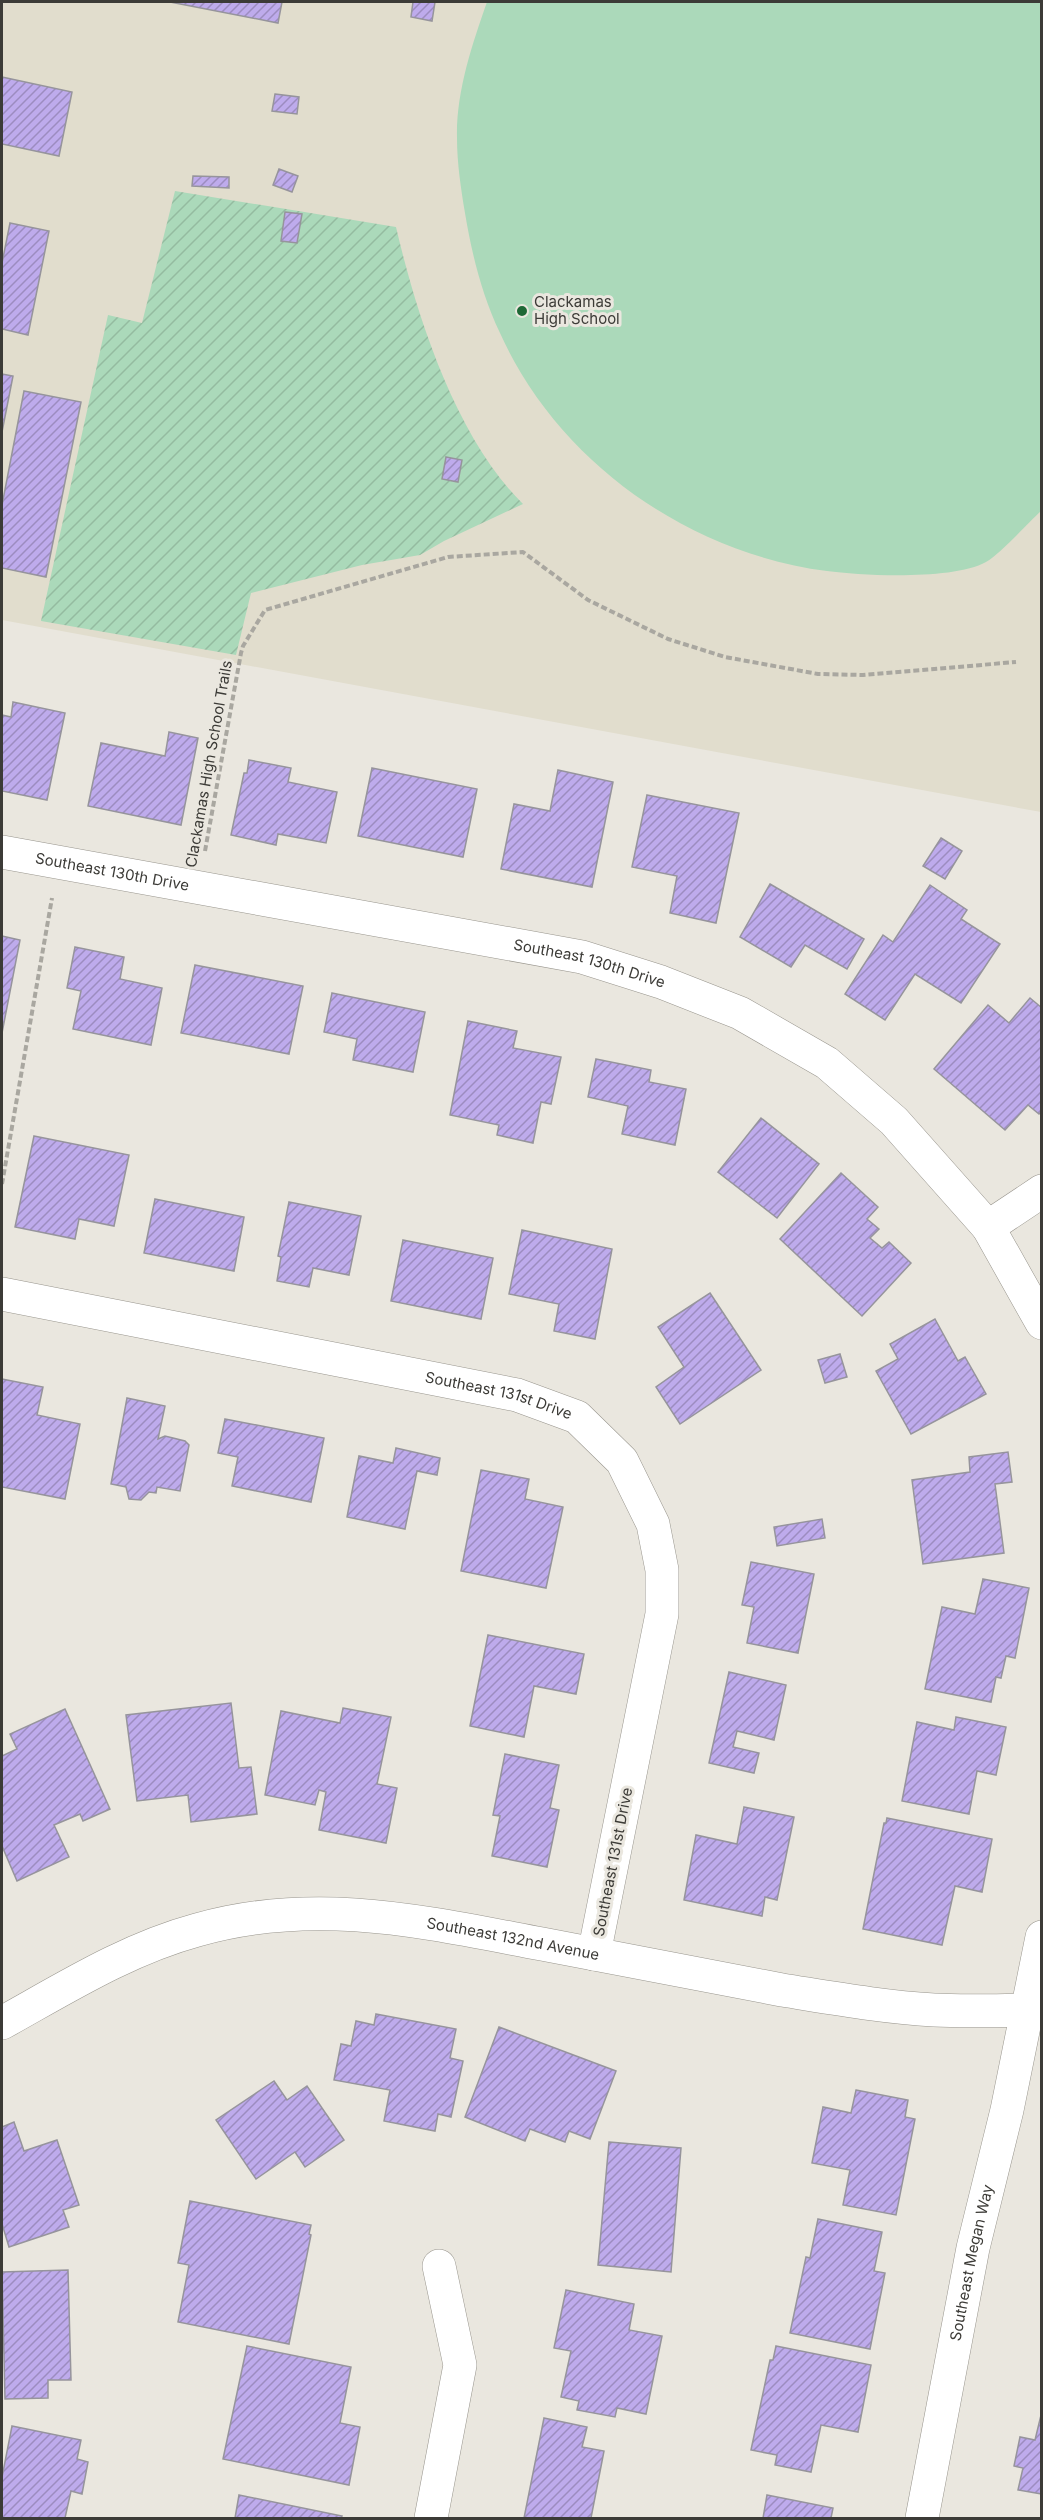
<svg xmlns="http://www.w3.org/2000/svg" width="1043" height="2520" font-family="Inter,sans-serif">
  <defs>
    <pattern id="garden-furrows" width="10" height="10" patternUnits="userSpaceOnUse" patternTransform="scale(1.5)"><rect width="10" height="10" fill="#abd9ba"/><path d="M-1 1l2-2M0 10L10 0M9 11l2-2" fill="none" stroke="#94bba0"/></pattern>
    <pattern id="building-hatch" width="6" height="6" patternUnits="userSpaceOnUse" patternTransform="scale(1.5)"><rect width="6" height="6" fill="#beabec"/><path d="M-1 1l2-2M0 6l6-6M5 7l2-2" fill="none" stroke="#9c8cc0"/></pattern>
  </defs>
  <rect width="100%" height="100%" fill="#eae7df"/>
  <polygon fill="#e1ddcd" points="2,2 1041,2 1041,812 2,620"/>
  <path fill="url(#garden-furrows)" d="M175 191 396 227C417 317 456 438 523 504L444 541 420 555 362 565 251 593 236 655 41 621 108 315 142 323Z"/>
  <path fill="#abd9ba" d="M487 2H1041V511C1028 523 1001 553 986 562 954 580 864 576 827 571 688 553 558 462 500 333 482 295 472 255 465 213 461 189 457 163 457 138 456 92 472 45 487 2Z"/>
  <g fill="url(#building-hatch)" stroke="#96949c" stroke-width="1.5">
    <polygon points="170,2 282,2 278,23"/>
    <polygon points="413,2 435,2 432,21 411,17"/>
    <polygon points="2,77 72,92 59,156 2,144"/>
    <polygon points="275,94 299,97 297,114 272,111"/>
    <polygon points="279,169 298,176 292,192 273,185"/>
    <polygon points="193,176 229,177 229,188 192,186"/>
    <polygon points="285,212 302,214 297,243 281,241"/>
    <polygon points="10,223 49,231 28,335 2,329 2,263"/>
    <polygon points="2,374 13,376 2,432"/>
    <polygon points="24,391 81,402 46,577 2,568 2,505"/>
    <polygon points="446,457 462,460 458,482 442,479"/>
    <polygon points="13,702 65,713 47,800 2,791 2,715 11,717"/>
    <polygon points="169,732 198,738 181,825 88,806 101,743 165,756"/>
    <polygon points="249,760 291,768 288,782 337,792 326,843 278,834 276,845 231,835 244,773 247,773"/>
    <polygon points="372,768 477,789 463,857 358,836"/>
    <polygon points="558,770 613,782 592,887 501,869 514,804 550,811"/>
    <polygon points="647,795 739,813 716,923 670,913 677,876 632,867"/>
    <polygon points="941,838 962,851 945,879 923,866"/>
    <polygon points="770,884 864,939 847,969 805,945 791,967 740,937"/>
    <polygon points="930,885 967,910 961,919 1000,944 961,1003 915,974 885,1020 845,994 883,935 893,942"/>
    <polygon points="2,936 20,940 2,1033"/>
    <polygon points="75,947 124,957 120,979 162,988 151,1045 73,1029 81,991 67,988"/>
    <polygon points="195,965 303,986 289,1054 181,1033"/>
    <polygon points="332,993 425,1012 413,1072 353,1060 357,1039 324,1032"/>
    <polygon points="1030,998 1042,1008 1042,1111 1039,1114 1028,1105 1005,1130 934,1069 988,1005 1009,1023"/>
    <polygon points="468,1021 517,1031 513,1048 561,1057 551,1104 541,1102 533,1143 497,1135 499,1125 450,1115"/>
    <polygon points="596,1059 651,1070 649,1082 686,1089 675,1145 622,1134 628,1106 588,1097"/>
    <polygon points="761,1118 819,1164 777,1218 718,1172"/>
    <polygon points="34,1136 129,1155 114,1226 79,1219 75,1239 15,1227"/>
    <polygon points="841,1173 878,1207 867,1219 879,1229 870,1238 882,1248 889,1242 911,1263 862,1316 780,1239"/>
    <polygon points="155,1199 244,1217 234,1271 144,1253"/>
    <polygon points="289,1202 361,1216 349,1275 313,1268 309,1287 277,1281 281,1257 278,1256"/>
    <polygon points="522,1230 612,1249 595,1339 554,1331 559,1304 509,1294"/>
    <polygon points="403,1240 493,1258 481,1319 391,1301"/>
    <polygon points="710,1293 761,1370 680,1424 656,1387 684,1367 658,1327"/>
    <polygon points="935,1319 958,1361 965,1357 986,1394 911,1434 876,1371 898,1359 890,1344"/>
    <polygon points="840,1354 847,1377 825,1383 818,1360"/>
    <polygon points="2,1379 43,1387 37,1415 80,1424 65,1499 2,1487"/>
    <polygon points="127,1398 165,1406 158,1439 165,1436 185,1441 189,1445 180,1491 157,1487 156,1493 149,1492 141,1500 129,1499 126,1487 111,1484"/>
    <polygon points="225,1419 324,1438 311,1502 232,1486 238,1457 218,1453"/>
    <polygon points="396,1448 440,1458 437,1475 417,1471 405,1529 347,1517 359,1456 393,1463"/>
    <polygon points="1008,1452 1012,1482 995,1484 1004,1553 923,1564 912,1480 970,1472 969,1457"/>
    <polygon points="481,1470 529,1479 525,1499 563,1507 546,1588 461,1571"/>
    <polygon points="822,1519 825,1538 777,1546 774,1527"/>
    <polygon points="751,1562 814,1574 798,1653 747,1643 754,1607 742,1605"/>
    <polygon points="983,1579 1029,1588 1015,1658 1006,1656 1001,1678 996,1677 991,1702 925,1689 942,1607 975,1614"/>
    <polygon points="488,1635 584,1654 576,1694 534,1686 524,1737 470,1726"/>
    <polygon points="729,1672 786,1685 774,1740 737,1731 733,1747 759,1753 754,1773 709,1763"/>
    <polygon points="231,1703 239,1768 251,1767 257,1814 191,1822 188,1795 137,1801 126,1715"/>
    <polygon points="343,1708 391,1717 377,1784 397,1788 386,1843 319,1830 326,1792 319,1790 315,1805 265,1795 281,1711 340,1723"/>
    <polygon points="65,1709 110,1809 83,1821 80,1814 54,1825 69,1857 17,1881 2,1846 2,1756 17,1749 10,1734"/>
    <polygon points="956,1717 1006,1727 996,1775 977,1771 969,1814 902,1801 917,1722 954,1730"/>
    <polygon points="505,1754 559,1765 550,1808 559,1810 547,1867 492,1856 500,1816 493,1815"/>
    <polygon points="744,1807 794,1817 777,1900 765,1897 762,1916 684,1900 696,1835 737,1844"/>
    <polygon points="887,1818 992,1839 982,1892 955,1886 942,1945 863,1929 884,1823 886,1823"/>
    <polygon points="376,2014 456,2029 450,2058 463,2061 451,2117 438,2114 435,2131 384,2121 390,2090 334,2080 341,2044 351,2046 356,2021 374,2025"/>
    <polygon points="499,2027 616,2071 590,2139 569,2131 565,2142 530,2129 525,2141 465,2117"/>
    <polygon points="274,2081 287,2100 307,2086 344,2140 305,2167 295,2152 256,2179 216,2120"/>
    <polygon points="856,2090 908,2100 905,2117 915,2119 896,2215 843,2205 850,2170 812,2163 823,2107 851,2113"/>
    <polygon points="14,2122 24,2151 57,2140 79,2205 63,2210 69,2227 9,2247 2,2224 2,2127"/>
    <polygon points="609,2142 681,2148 671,2272 598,2265"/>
    <polygon points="190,2201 311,2225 309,2234 311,2235 289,2344 178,2322 189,2265 178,2263"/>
    <polygon points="818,2219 882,2232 874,2271 885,2273 870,2349 790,2333 806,2257 810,2258"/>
    <polygon points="68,2270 71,2380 48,2380 48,2398 5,2399 2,2272"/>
    <polygon points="566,2290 634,2304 629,2330 662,2336 646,2414 617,2408 615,2417 577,2410 579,2401 561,2397 571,2351 554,2348"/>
    <polygon points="247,2346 351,2367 340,2423 360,2427 349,2485 223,2459"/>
    <polygon points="776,2346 871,2365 858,2432 821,2425 811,2472 775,2465 777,2455 751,2450 770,2360 773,2360"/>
    <polygon points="1042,2411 1042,2494 1018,2490 1023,2468 1014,2466 1020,2437 1035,2440"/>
    <polygon points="544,2418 587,2427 582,2447 604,2451 591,2518 524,2518"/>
    <polygon points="12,2426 81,2440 77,2459 88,2462 82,2494 71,2491 65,2518 2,2518 2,2477"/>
    <polygon points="239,2495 342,2516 341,2518 235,2518"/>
    <polygon points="767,2495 833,2508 831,2518 763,2518"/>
  </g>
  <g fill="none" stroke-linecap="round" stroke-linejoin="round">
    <defs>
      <g id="minor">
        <path id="s1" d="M2 852 582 957 661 982 740 1013 827 1063 894 1121 988 1227 1042 1323"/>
        <polyline points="988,1227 1042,1191"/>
        <path id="s2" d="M2 1294 517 1395 577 1417 622 1461 653 1524 662 1570V1614L594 1954"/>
        <path id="s3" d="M2 2023C65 1988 127 1949 197 1930 316 1896 424 1922 542 1944 622 1960 702 1975 782 1990 833 1998 883 2007 934 2010 970 2012 1006 2010 1042 2010"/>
        <polyline points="431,2518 460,2365 439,2266"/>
        <path id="s4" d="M922 2518 973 2248 1007 2110 1042 1937"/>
      </g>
    </defs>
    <use href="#minor" stroke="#98958d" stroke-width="34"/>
    <g stroke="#a9a7a0" stroke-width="4" stroke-dasharray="6 3" stroke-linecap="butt">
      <polyline points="205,851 241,653 243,646 265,610 448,557 523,552 588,600 668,639 725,657 818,674 863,675 1016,662"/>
      <polyline points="2,1184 52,898"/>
    </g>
    <use href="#minor" stroke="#fff" stroke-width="33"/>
  </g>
  <circle fill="#1e6836" stroke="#eae7df" stroke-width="2" cx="522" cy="311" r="6"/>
  <g text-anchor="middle" stroke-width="6" stroke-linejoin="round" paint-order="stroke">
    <g font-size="15" fill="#3c3b37" stroke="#eae7df" text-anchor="start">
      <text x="534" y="307">Clackamas<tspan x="534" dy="17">High School</tspan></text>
    </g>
    <g font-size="15" fill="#3c3b37" stroke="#eae7df">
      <text transform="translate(209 764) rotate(-80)" y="5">Clackamas High School Trails</text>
      <text dy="5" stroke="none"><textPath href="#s1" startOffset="112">Southeast 130th Drive</textPath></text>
      <text dy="5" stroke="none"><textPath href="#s1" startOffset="598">Southeast 130th Drive</textPath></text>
      <text dy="5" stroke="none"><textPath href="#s2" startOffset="507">Southeast 131st Drive</textPath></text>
      <text transform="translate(613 1862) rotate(-79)" y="5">Southeast 131st Drive</text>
      <text dy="5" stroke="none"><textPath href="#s3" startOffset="536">Southeast 132nd Avenue</textPath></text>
      <text dy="5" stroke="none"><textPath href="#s4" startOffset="260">Southeast Megan Way</textPath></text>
    </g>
  </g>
  <rect width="1043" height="2520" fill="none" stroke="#3c3b37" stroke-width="6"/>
</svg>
